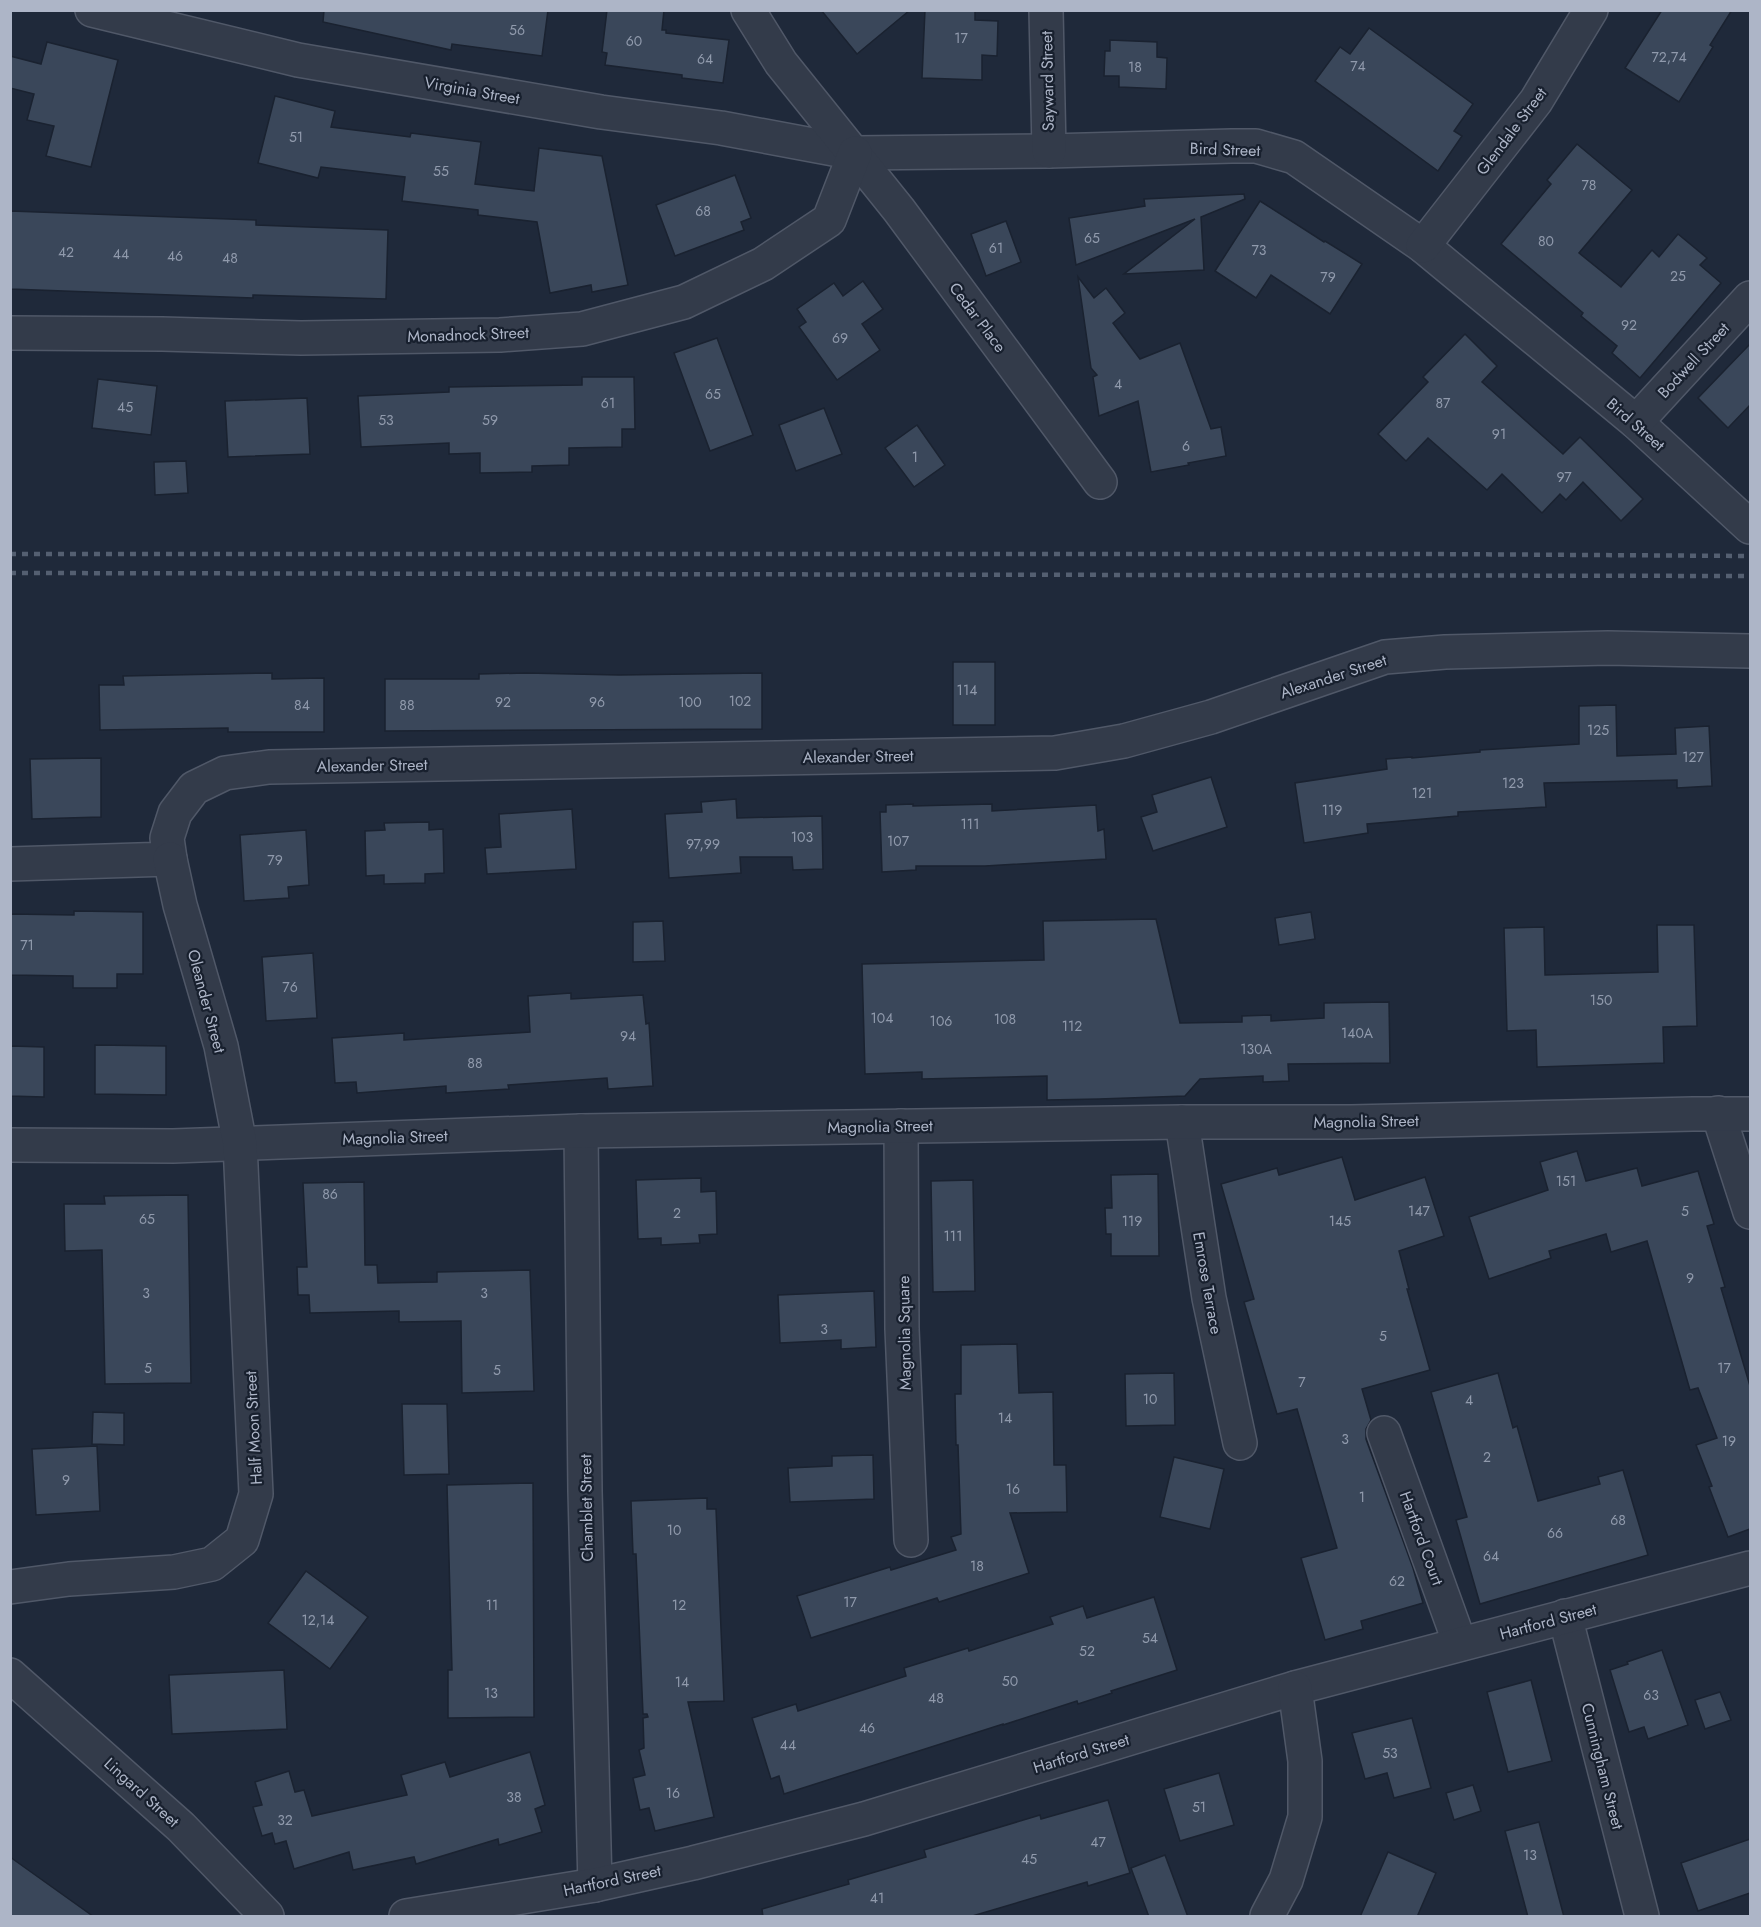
<svg xmlns="http://www.w3.org/2000/svg" width="1761" height="1927" font-family="Jost,sans-serif">
  <rect width="100%" height="100%" fill="#1f293a"/>
  <g fill="#3a475a" stroke="#1a2230" stroke-width="1.5">
    <polygon points="324,10 548,10 542,56 452,44 451,50 323,22"/>
    <polygon points="607,10 664,10 662,30 666,30 666,33 729,40 723,83 682,78 682,75 605,65 607,53 602,52"/>
    <polygon points="821,10 910,10 857,54"/>
    <polygon points="925,10 975,10 975,20 998,21 997,56 982,55 982,80 922,78"/>
    <polygon points="1662,10 1732,10 1710,45 1713,47 1679,102 1625,68"/>
    <polygon points="1369,28 1473,104 1454,131 1462,136 1438,171 1315,81 1340,47 1350,54"/>
    <polygon points="1110,40 1157,42 1157,57 1167,58 1166,89 1119,87 1119,76 1104,76 1105,51 1110,51"/>
    <polygon points="47,42 118,60 91,167 46,156 54,126 27,120 34,94 10,88 10,56 41,64"/>
    <polygon points="275,96 335,111 331,127 410,137 411,133 481,142 475,184 534,191 539,148 602,156 628,285 592,292 591,285 550,293 537,222 478,215 478,210 402,201 405,177 321,167 318,178 258,163"/>
    <polygon points="1577,144 1632,190 1579,253 1621,287 1652,250 1659,257 1678,234 1707,258 1700,265 1721,283 1640,378 1612,353 1617,346 1581,316 1583,313 1501,244 1551,184 1547,180"/>
    <polygon points="735,175 751,218 741,222 744,230 675,256 656,205"/>
    <polygon points="1244,194 1245,199 1201,217 1204,270 1124,274 1195,219 1076,265 1069,218 1145,206 1144,199"/>
    <polygon points="1260,201 1324,242 1325,241 1362,264 1330,314 1271,275 1256,298 1215,271"/>
    <polygon points="10,211 256,220 256,225 388,230 386,299 253,295 253,298 10,289"/>
    <polygon points="1006,221 1021,262 986,276 971,234"/>
    <polygon points="1078,277 1094,298 1106,288 1125,313 1113,323 1140,359 1180,343 1211,429 1221,427 1226,456 1188,463 1189,465 1151,472 1138,401 1099,416 1093,377 1097,375 1091,368"/>
    <polygon points="863,281 883,309 862,324 880,350 837,380 799,327 806,322 797,309 834,283 843,296"/>
    <polygon points="1465,334 1497,366 1482,382 1563,454 1580,437 1643,499 1621,521 1583,482 1566,500 1560,494 1542,513 1502,474 1487,490 1428,438 1406,461 1378,434 1428,382 1423,377"/>
    <polygon points="717,338 753,435 710,451 674,353"/>
    <polygon points="1750,344 1750,405 1728,428 1698,398"/>
    <polygon points="582,377 634,377 635,429 622,429 622,447 569,448 569,465 532,466 532,472 480,473 480,453 449,454 449,443 361,447 358,396 449,392 449,387 582,385"/>
    <polygon points="98,379 157,386 151,435 92,428"/>
    <polygon points="307,398 310,454 228,457 225,401"/>
    <polygon points="824,408 842,454 796,471 779,425"/>
    <polygon points="917,425 945,465 914,487 885,448"/>
    <polygon points="186,461 188,493 155,495 154,462"/>
    <rect x="953" y="662" width="42" height="63"/>
    <polygon points="272,673 272,679 324,678 324,732 228,732 228,728 100,730 99,685 124,685 123,676"/>
    <polygon points="526,673 619,675 762,673 762,729 385,731 385,679 479,679 479,674"/>
    <polygon points="1616,705 1617,756 1676,754 1675,728 1709,726 1712,786 1677,788 1677,780 1544,783 1546,807 1458,812 1458,816 1367,824 1368,833 1304,843 1295,783 1387,769 1386,759 1412,757 1412,758 1480,752 1480,750 1579,744 1579,706"/>
    <polygon points="101,758 101,817 32,819 30,759"/>
    <polygon points="1211,777 1227,827 1153,851 1141,817 1157,812 1152,795"/>
    <polygon points="736,799 737,818 822,816 823,869 793,870 792,857 740,857 741,873 669,878 665,814 702,812 701,802"/>
    <polygon points="913,804 913,806 992,804 992,811 1096,805 1098,831 1104,829 1106,859 985,866 916,866 916,870 882,872 880,812 886,812 886,805"/>
    <polygon points="572,809 576,869 487,874 485,848 501,847 499,814"/>
    <polygon points="429,822 429,830 443,829 444,873 425,874 425,883 384,884 384,875 366,876 365,831 385,830 384,823"/>
    <polygon points="306,830 309,885 288,887 289,898 244,901 240,835"/>
    <polygon points="74,911 143,912 143,974 117,974 117,988 73,988 73,976 10,975 10,914 74,915"/>
    <polygon points="1311,912 1315,939 1279,945 1275,918"/>
    <polygon points="1156,919 1180,1023 1242,1022 1242,1016 1271,1015 1271,1021 1324,1018 1324,1003 1389,1002 1390,1063 1288,1064 1289,1081 1263,1082 1263,1076 1200,1079 1185,1096 1099,1099 1047,1100 1047,1076 922,1079 922,1072 865,1074 862,964 1044,960 1043,921"/>
    <polygon points="663,921 665,961 633,962 633,922"/>
    <polygon points="1657,925 1694,925 1697,1026 1663,1027 1664,1063 1537,1067 1536,1030 1507,1031 1504,928 1544,927 1545,975 1658,972"/>
    <polygon points="313,953 317,1018 266,1021 262,957"/>
    <polygon points="571,993 571,999 643,995 646,1024 649,1023 653,1086 608,1089 607,1078 508,1085 509,1089 446,1093 446,1086 357,1093 356,1082 335,1083 332,1038 404,1033 404,1040 530,1032 528,996"/>
    <polygon points="95,1045 166,1046 166,1095 95,1094"/>
    <polygon points="10,1046 44,1047 44,1097 10,1096"/>
    <polygon points="1577,1151 1586,1181 1637,1168 1642,1186 1698,1171 1714,1224 1707,1226 1725,1287 1721,1288 1750,1386 1750,1529 1728,1537 1709,1487 1712,1486 1696,1445 1717,1438 1698,1388 1690,1390 1647,1241 1611,1252 1606,1234 1549,1251 1551,1258 1489,1279 1469,1217 1548,1190 1540,1162"/>
    <polygon points="1342,1157 1355,1200 1425,1177 1444,1236 1399,1251 1409,1289 1407,1289 1430,1370 1362,1389 1371,1420 1366,1429 1366,1439 1413,1568 1423,1603 1361,1621 1363,1629 1325,1640 1301,1558 1337,1548 1297,1409 1277,1414 1244,1302 1254,1299 1221,1184 1277,1168 1279,1175"/>
    <polygon points="1158,1174 1159,1256 1111,1256 1111,1234 1106,1234 1105,1208 1112,1208 1111,1175"/>
    <polygon points="701,1178 701,1192 716,1191 717,1234 699,1235 700,1243 661,1245 661,1238 638,1239 636,1180"/>
    <polygon points="973,1180 975,1291 933,1292 931,1181"/>
    <polygon points="364,1182 365,1265 377,1265 378,1283 437,1282 437,1272 530,1270 534,1391 462,1393 461,1321 399,1322 399,1311 310,1313 309,1295 298,1295 297,1267 307,1267 303,1183"/>
    <polygon points="188,1195 191,1383 105,1384 102,1250 65,1251 64,1204 105,1204 104,1196"/>
    <polygon points="874,1291 876,1347 841,1349 841,1340 780,1343 778,1295"/>
    <polygon points="1017,1344 1019,1393 1053,1392 1054,1465 1066,1465 1067,1512 1010,1513 1029,1573 939,1602 937,1598 811,1638 797,1596 890,1567 891,1570 956,1550 951,1537 961,1534 958,1445 956,1445 955,1394 961,1394 961,1345"/>
    <polygon points="1174,1373 1175,1425 1126,1426 1125,1374"/>
    <polygon points="1498,1373 1513,1428 1517,1426 1538,1501 1600,1484 1598,1477 1623,1470 1648,1555 1480,1604 1456,1520 1467,1517 1431,1392"/>
    <polygon points="402,1404 447,1404 449,1474 404,1475"/>
    <polygon points="93,1412 124,1413 124,1445 92,1444"/>
    <polygon points="97,1446 100,1511 36,1515 32,1449"/>
    <polygon points="873,1455 874,1499 790,1502 788,1468 832,1466 832,1456"/>
    <polygon points="1174,1457 1224,1469 1210,1529 1160,1517"/>
    <polygon points="533,1483 534,1717 448,1718 448,1670 452,1670 447,1485"/>
    <polygon points="707,1498 707,1509 716,1509 724,1701 688,1702 714,1817 655,1831 649,1808 640,1810 633,1778 645,1775 639,1750 644,1748 643,1718 648,1717 647,1714 643,1714 636,1554 633,1554 631,1501"/>
    <polygon points="306,1571 368,1617 330,1669 268,1623"/>
    <polygon points="1154,1597 1177,1670 1111,1691 1112,1693 1078,1704 1077,1701 1003,1725 1003,1724 784,1794 779,1776 771,1779 752,1718 796,1704 798,1711 906,1676 904,1668 968,1648 969,1651 1053,1624 1050,1617 1083,1606 1087,1618"/>
    <polygon points="1662,1650 1688,1725 1648,1739 1644,1727 1629,1732 1610,1670 1628,1664 1627,1662"/>
    <polygon points="284,1670 287,1729 172,1734 169,1675"/>
    <polygon points="1531,1680 1552,1761 1508,1772 1487,1692"/>
    <polygon points="1720,1692 1731,1720 1705,1729 1695,1700"/>
    <polygon points="1412,1718 1431,1788 1394,1798 1387,1773 1365,1779 1352,1733"/>
    <polygon points="530,1752 545,1805 535,1809 542,1832 499,1845 498,1839 416,1864 414,1857 353,1870 349,1852 294,1869 286,1841 275,1844 272,1833 262,1836 253,1807 262,1805 255,1782 289,1771 295,1792 304,1790 312,1816 407,1795 401,1775 445,1762 450,1777"/>
    <polygon points="1219,1773 1234,1825 1180,1841 1164,1789"/>
    <polygon points="1473,1785 1481,1811 1454,1820 1446,1793"/>
    <polygon points="1108,1800 1130,1873 1088,1886 1087,1882 969,1917 763,1917 762,1909 849,1884 848,1880 926,1857 924,1850 1040,1815 1041,1819"/>
    <polygon points="1539,1822 1564,1917 1528,1917 1505,1831"/>
    <polygon points="1750,1839 1750,1893 1698,1911 1681,1863"/>
    <polygon points="1388,1852 1436,1873 1417,1917 1360,1917"/>
    <polygon points="1165,1855 1188,1917 1149,1917 1131,1868"/>
    <polygon points="10,1857 94,1917 10,1917"/>
  </g>
  <g fill="none" stroke-linecap="round" stroke-linejoin="round">
    <defs>
      <g id="minor">
        <polyline points="92,10 298,60 601,112 721,128 855,153 1049,151 1232,146 1256,146 1294,157 1423,246 1636,422 1750,527"/>
        <polyline points="748,10 781,63 899,210 1100,482"/>
        <polyline points="1046,10 1049,151"/>
        <polyline points="1423,246 1536,101 1591,10"/>
        <polyline points="10,333 162,334 301,338 500,335 582,329 684,302 763,264 829,220 855,153"/>
        <polyline points="1636,422 1750,298"/>
        <polyline points="10,864 170,859 167,838 175,813 194,788 225,773 269,767 1055,753 1124,741 1211,717 1385,657 1445,652 1608,648 1750,651"/>
        <polyline points="1718,1113 1750,1212"/>
        <polyline points="1182,1122 1209,1298 1240,1443"/>
        <polyline points="901,1126 902,1329 911,1540"/>
        <polyline points="581,1131 585,1491 595,1885"/>
        <polyline points="10,1145 173,1146 581,1131 1182,1122 1351,1122 1693,1114 1750,1114"/>
        <polyline points="1384,1433 1460,1644"/>
        <polyline points="10,1587 69,1579 174,1572 212,1564 242,1540 256,1494 240,1144 221,1046 180,905 170,859"/>
        <polyline points="1565,1616 1642,1916"/>
        <polyline points="10,1675 181,1827 267,1916"/>
        <polyline points="406,1916 595,1885 693,1863 864,1819 1295,1688 1750,1568"/>
        <polyline points="1267,1916 1286,1880 1305,1817 1305,1761 1295,1688"/>
      </g>
    </defs>
    <use href="#minor" stroke="#505868" stroke-width="36"/>
    <use href="#minor" stroke="#333b4a" stroke-width="33"/>
    <g stroke="#545f71" stroke-width="4.5" stroke-dasharray="6 6" stroke-linecap="butt">
      <polyline points="10,554 1428,554 1750,556"/>
      <polyline points="10,573 1750,576"/>
    </g>
  </g>
  <g text-anchor="middle" stroke-width="4.5" stroke-linejoin="round" paint-order="stroke">
    <g font-size="14" fill="#909aac">
      <text x="517" y="35">56</text>
      <text x="961" y="43">17</text>
      <text x="634" y="46">60</text>
      <text x="1669" y="62">72,74</text>
      <text x="705" y="64">64</text>
      <text x="1358" y="71">74</text>
      <text x="1135" y="72">18</text>
      <text x="296" y="142">51</text>
      <text x="441" y="176">55</text>
      <text x="1589" y="190">78</text>
      <text x="703" y="216">68</text>
      <text x="1092" y="243">65</text>
      <text x="1546" y="246">80</text>
      <text x="996" y="253">61</text>
      <text x="1259" y="255">73</text>
      <text x="66" y="257">42</text>
      <text x="121" y="259">44</text>
      <text x="175" y="261">46</text>
      <text x="230" y="263">48</text>
      <text x="1678" y="281">25</text>
      <text x="1328" y="282">79</text>
      <text x="1629" y="330">92</text>
      <text x="840" y="343">69</text>
      <text x="1118" y="389">4</text>
      <text x="713" y="399">65</text>
      <text x="608" y="408">61</text>
      <text x="1443" y="408">87</text>
      <text x="125" y="412">45</text>
      <text x="386" y="425">53</text>
      <text x="490" y="425">59</text>
      <text x="1499" y="439">91</text>
      <text x="1186" y="451">6</text>
      <text x="915" y="462">1</text>
      <text x="1564" y="482">97</text>
      <text x="967" y="695">114</text>
      <text x="740" y="706">102</text>
      <text x="503" y="707">92</text>
      <text x="597" y="707">96</text>
      <text x="690" y="707">100</text>
      <text x="302" y="710">84</text>
      <text x="407" y="710">88</text>
      <text x="1598" y="735">125</text>
      <text x="1693" y="762">127</text>
      <text x="1513" y="788">123</text>
      <text x="1422" y="798">121</text>
      <text x="1332" y="815">119</text>
      <text x="970" y="829">111</text>
      <text x="802" y="842">103</text>
      <text x="898" y="846">107</text>
      <text x="703" y="849">97,99</text>
      <text x="275" y="865">79</text>
      <text x="27" y="950">71</text>
      <text x="290" y="992">76</text>
      <text x="1601" y="1005">150</text>
      <text x="882" y="1023">104</text>
      <text x="1005" y="1024">108</text>
      <text x="941" y="1026">106</text>
      <text x="1072" y="1031">112</text>
      <text x="1357" y="1038">140A</text>
      <text x="628" y="1041">94</text>
      <text x="1256" y="1054">130A</text>
      <text x="475" y="1068">88</text>
      <text x="1566" y="1186">151</text>
      <text x="330" y="1199">86</text>
      <text x="1419" y="1216">147</text>
      <text x="1685" y="1216">5</text>
      <text x="677" y="1218">2</text>
      <text x="147" y="1224">65</text>
      <text x="1132" y="1226">119</text>
      <text x="1340" y="1226">145</text>
      <text x="953" y="1241">111</text>
      <text x="1690" y="1283">9</text>
      <text x="146" y="1298">3</text>
      <text x="484" y="1298">3</text>
      <text x="824" y="1334">3</text>
      <text x="1383" y="1341">5</text>
      <text x="148" y="1373">5</text>
      <text x="1724" y="1373">17</text>
      <text x="497" y="1375">5</text>
      <text x="1302" y="1387">7</text>
      <text x="1150" y="1404">10</text>
      <text x="1469" y="1405">4</text>
      <text x="1005" y="1423">14</text>
      <text x="1345" y="1444">3</text>
      <text x="1729" y="1446">19</text>
      <text x="1487" y="1462">2</text>
      <text x="66" y="1485">9</text>
      <text x="1013" y="1494">16</text>
      <text x="1362" y="1502">1</text>
      <text x="1618" y="1525">68</text>
      <text x="674" y="1535">10</text>
      <text x="1555" y="1538">66</text>
      <text x="1491" y="1561">64</text>
      <text x="977" y="1571">18</text>
      <text x="1397" y="1586">62</text>
      <text x="850" y="1607">17</text>
      <text x="492" y="1610">11</text>
      <text x="679" y="1610">12</text>
      <text x="318" y="1625">12,14</text>
      <text x="1150" y="1643">54</text>
      <text x="1087" y="1656">52</text>
      <text x="1010" y="1686">50</text>
      <text x="682" y="1687">14</text>
      <text x="491" y="1698">13</text>
      <text x="1651" y="1700">63</text>
      <text x="936" y="1703">48</text>
      <text x="867" y="1733">46</text>
      <text x="788" y="1750">44</text>
      <text x="1390" y="1758">53</text>
      <text x="673" y="1798">16</text>
      <text x="514" y="1802">38</text>
      <text x="1199" y="1812">51</text>
      <text x="285" y="1825">32</text>
      <text x="1098" y="1847">47</text>
      <text x="1530" y="1860">13</text>
      <text x="1029" y="1864">45</text>
      <text x="877" y="1903">41</text>
    </g>
    <g font-size="16" fill="#adb5c7" stroke="#18202e">
      <text transform="translate(1047 81) rotate(-91)" y="6">Sayward Street</text>
      <text transform="translate(472 90) rotate(10)" y="6">Virginia Street</text>
      <text transform="translate(1511 131) rotate(-53)" y="6">Glendale Street</text>
      <text transform="translate(1225 149) rotate(2)" y="6">Bird Street</text>
      <text transform="translate(978 317) rotate(53)" y="6">Cedar Place</text>
      <text transform="translate(468 334) rotate(-2)" y="6">Monadnock Street</text>
      <text transform="translate(1693 360) rotate(-47)" y="6">Bodwell Street</text>
      <text transform="translate(1636 424) rotate(41)" y="6">Bird Street</text>
      <text transform="translate(1333 676) rotate(-18)" y="6">Alexander Street</text>
      <text transform="translate(858 756) rotate(-1)" y="6">Alexander Street</text>
      <text transform="translate(372 765) rotate(-1)" y="6">Alexander Street</text>
      <text transform="translate(207 1001) rotate(75)" y="6">Oleander Street</text>
      <text transform="translate(1366 1121) rotate(-1)" y="6">Magnolia Street</text>
      <text transform="translate(880 1126) rotate(-1)" y="6">Magnolia Street</text>
      <text transform="translate(395 1137) rotate(-2)" y="6">Magnolia Street</text>
      <text transform="translate(1208 1283) rotate(80)" y="6">Emrose Terrace</text>
      <text transform="translate(904 1333) rotate(-91)" y="6">Magnolia Square</text>
      <text transform="translate(253 1428) rotate(-93)" y="6">Half Moon Street</text>
      <text transform="translate(586 1508) rotate(-91)" y="6">Chamblet Street</text>
      <text transform="translate(1422 1538) rotate(70)" y="6">Hartford Court</text>
      <text transform="translate(1548 1621) rotate(-15)" y="6">Hartford Street</text>
      <text transform="translate(1081 1753) rotate(-17)" y="6">Hartford Street</text>
      <text transform="translate(1603 1766) rotate(76)" y="6">Cunningham Street</text>
      <text transform="translate(142 1792) rotate(42)" y="6">Lingard Street</text>
      <text transform="translate(612 1880) rotate(-12)" y="6">Hartford Street</text>
    </g>
  </g>
  <rect width="1761" height="1927" fill="none" stroke="#adb5c7" stroke-width="24"/>
</svg>
